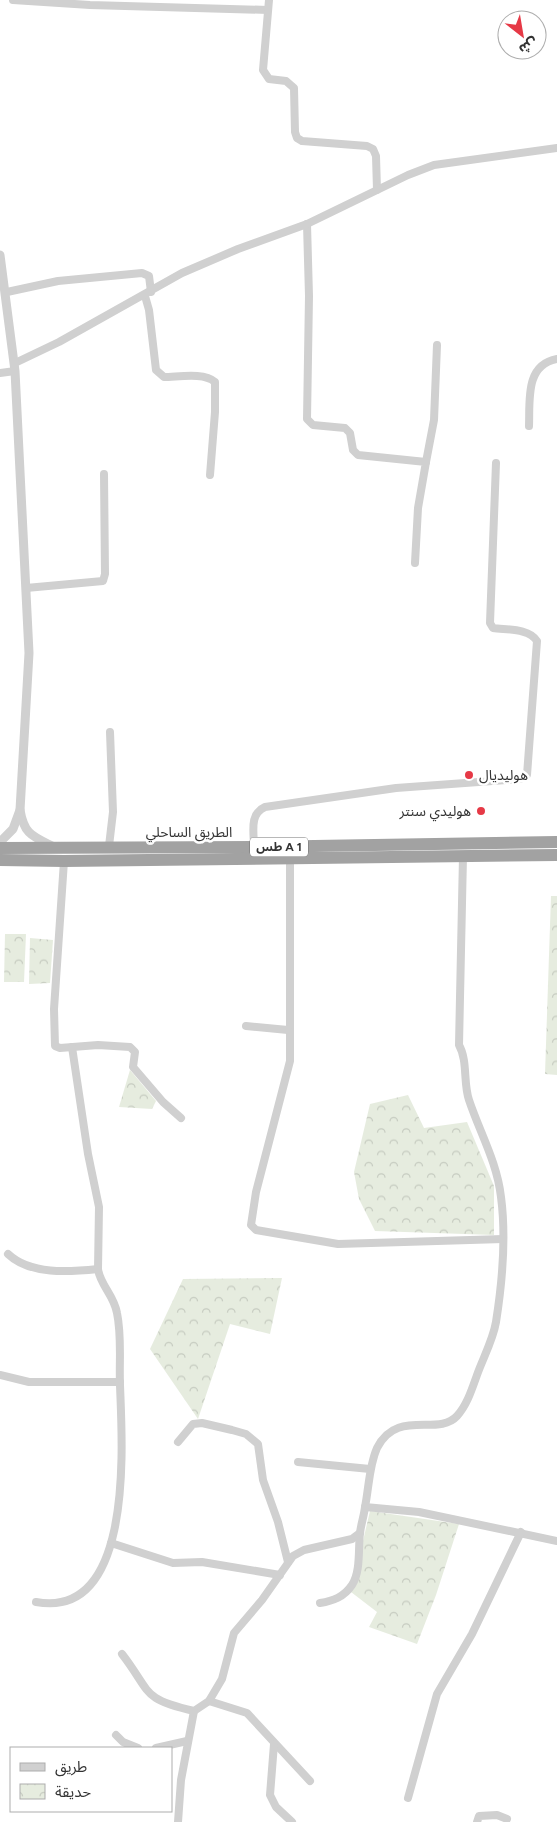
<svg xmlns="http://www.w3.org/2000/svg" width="557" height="1822" font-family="Figtree,'Noto Sans Arabic',sans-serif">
  <defs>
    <pattern id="park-crowns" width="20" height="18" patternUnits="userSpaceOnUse" patternTransform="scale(1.25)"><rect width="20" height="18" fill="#e6ecdf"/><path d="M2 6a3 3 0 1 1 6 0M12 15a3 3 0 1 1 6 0" fill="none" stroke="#c6cbc0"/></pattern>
  </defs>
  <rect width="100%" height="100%" fill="#fff"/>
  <g fill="url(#park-crowns)">
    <polygon points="551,896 557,896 557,1075 545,1074"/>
    <polygon points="5,934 26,934 24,982 4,982"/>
    <polygon points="30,938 53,940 50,983 29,984"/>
    <polygon points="130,1070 156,1101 152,1109 119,1107"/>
    <polygon points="408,1095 424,1128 467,1122 494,1186 494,1235 375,1231 359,1199 354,1172 370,1104"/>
    <polygon points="282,1278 270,1334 230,1324 198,1419 150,1349 183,1279"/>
    <polygon points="370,1511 459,1524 436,1595 417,1644 369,1627 377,1612 351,1592"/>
  </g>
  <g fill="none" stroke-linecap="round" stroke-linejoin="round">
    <g stroke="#d0d0d0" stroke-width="8">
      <polyline points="13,0 90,5 268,10"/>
      <polyline points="269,0 263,70 269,79 286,81 294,88 295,132 297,138 302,141 367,146 373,149 376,156 377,190"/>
      <polyline points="307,224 309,296 307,419 313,425 345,428 350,433 353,450 358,455 426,462 418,508 415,563"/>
      <polyline points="7,292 58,281 142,273 149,276 151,292"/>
      <path d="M145 296 149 310 156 370 164 377C178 377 204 372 215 382V412L210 475"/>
      <polyline points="15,363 59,342 182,273 238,249 307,224 408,175 434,165 557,148"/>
      <polyline points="0,373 15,371"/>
      <path d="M529 426C530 400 525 365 557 359"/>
      <polyline points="426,462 434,420 437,345"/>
      <polyline points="26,588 103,581 105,574 104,474"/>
      <polyline points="109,846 113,812 110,732"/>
      <path d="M254 847C254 832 249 814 265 807L396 788 520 779 527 775 537 641C529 628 507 630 493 628L490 623 496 463"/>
      <polyline points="290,857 290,1061 256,1192 251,1225 256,1230 338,1244 503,1239"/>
      <polyline points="64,861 54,1009 55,1046 60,1048 98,1045 130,1047 135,1052 133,1067 163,1102 181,1118"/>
      <polyline points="246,1026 288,1030"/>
      <path d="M8 1254C30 1275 69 1272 98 1269"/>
      <polyline points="0,1375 29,1382 120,1382"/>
      <polyline points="178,1442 193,1424 202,1423 232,1430 246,1434 258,1444 263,1480 278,1522 288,1562"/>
      <polyline points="298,1462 370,1469"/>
      <polyline points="365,1507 419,1512 557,1541"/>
      <polyline points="111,1543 173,1563 202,1562 280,1575"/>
      <path d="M36 1602C135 1620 122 1443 120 1385 119 1361 122 1337 117 1313 114 1295 100 1285 98 1269L99 1207 88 1154 72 1047"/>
      <path d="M320 1603C333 1601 344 1597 352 1585 361 1571 358 1549 360 1533 361 1524 364 1516 365 1507 369 1487 369 1466 377 1448 397 1408 438 1437 457 1416 467 1405 472 1389 477 1375 483 1358 493 1340 496 1322 502 1284 506 1235 501 1197 497 1162 480 1133 469 1100 463 1083 468 1061 459 1045L463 856"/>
      <path d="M122 1654C152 1693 141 1699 194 1711L209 1701 222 1679 234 1633 262 1600 293 1556 304 1550 352 1539 360 1533"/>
      <polyline points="209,1701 247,1713 310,1781"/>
      <polyline points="116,1735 123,1742 138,1748"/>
      <polyline points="274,1744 270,1795 276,1807 292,1822"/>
      <polyline points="156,1748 187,1741"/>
      <polyline points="408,1798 437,1694 472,1634 521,1532"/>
      <polyline points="178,1822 181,1780 194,1711"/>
      <polyline points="477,1822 479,1816 497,1815 507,1819"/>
    </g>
    <g stroke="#d0d0d0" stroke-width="9">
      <polyline points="0,255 15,371 29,653 20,810 13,829 0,842"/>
      <path d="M20 810C24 834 32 836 52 846"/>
    </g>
    <g stroke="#a2a2a2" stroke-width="12">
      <polyline points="0,848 254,847 557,842"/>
      <polyline points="0,860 64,861 557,855"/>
    </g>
  </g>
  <g fill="#e63946" stroke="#fff" stroke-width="2">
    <circle cx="469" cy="775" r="5"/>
    <circle cx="481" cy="811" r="5"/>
  </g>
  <g text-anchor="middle" stroke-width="5" stroke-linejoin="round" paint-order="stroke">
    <rect fill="#fff" stroke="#707070" stroke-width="1" x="250" y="837.5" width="58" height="19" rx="4"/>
    <g font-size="12" font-weight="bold" fill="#333">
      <text x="279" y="851">طس A 1</text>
    </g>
    <g font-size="14" fill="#333" stroke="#fff" text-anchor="start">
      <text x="479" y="780">هوليديال</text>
      <text x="471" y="816" text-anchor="end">هوليدي سنتر</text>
    </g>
    <g font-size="14" fill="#333" stroke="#fff">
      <text x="189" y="837">الطريق الساحلي</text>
    </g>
  </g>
  <rect x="10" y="1747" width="162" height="65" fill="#ffffff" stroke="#adadad"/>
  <rect x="20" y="1763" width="25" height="8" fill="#d0d0d0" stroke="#adadad"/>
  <text x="55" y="1772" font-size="15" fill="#333333">طريق</text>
  <rect x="20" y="1784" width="25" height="15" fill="url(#park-crowns)" stroke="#adadad"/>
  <text x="55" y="1797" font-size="15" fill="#333333">حديقة</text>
  <g transform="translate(522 35) rotate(149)"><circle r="24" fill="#ffffff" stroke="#adadad"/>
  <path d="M0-4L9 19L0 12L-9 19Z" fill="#e63946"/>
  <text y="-8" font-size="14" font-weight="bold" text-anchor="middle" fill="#333333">ش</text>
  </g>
</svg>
